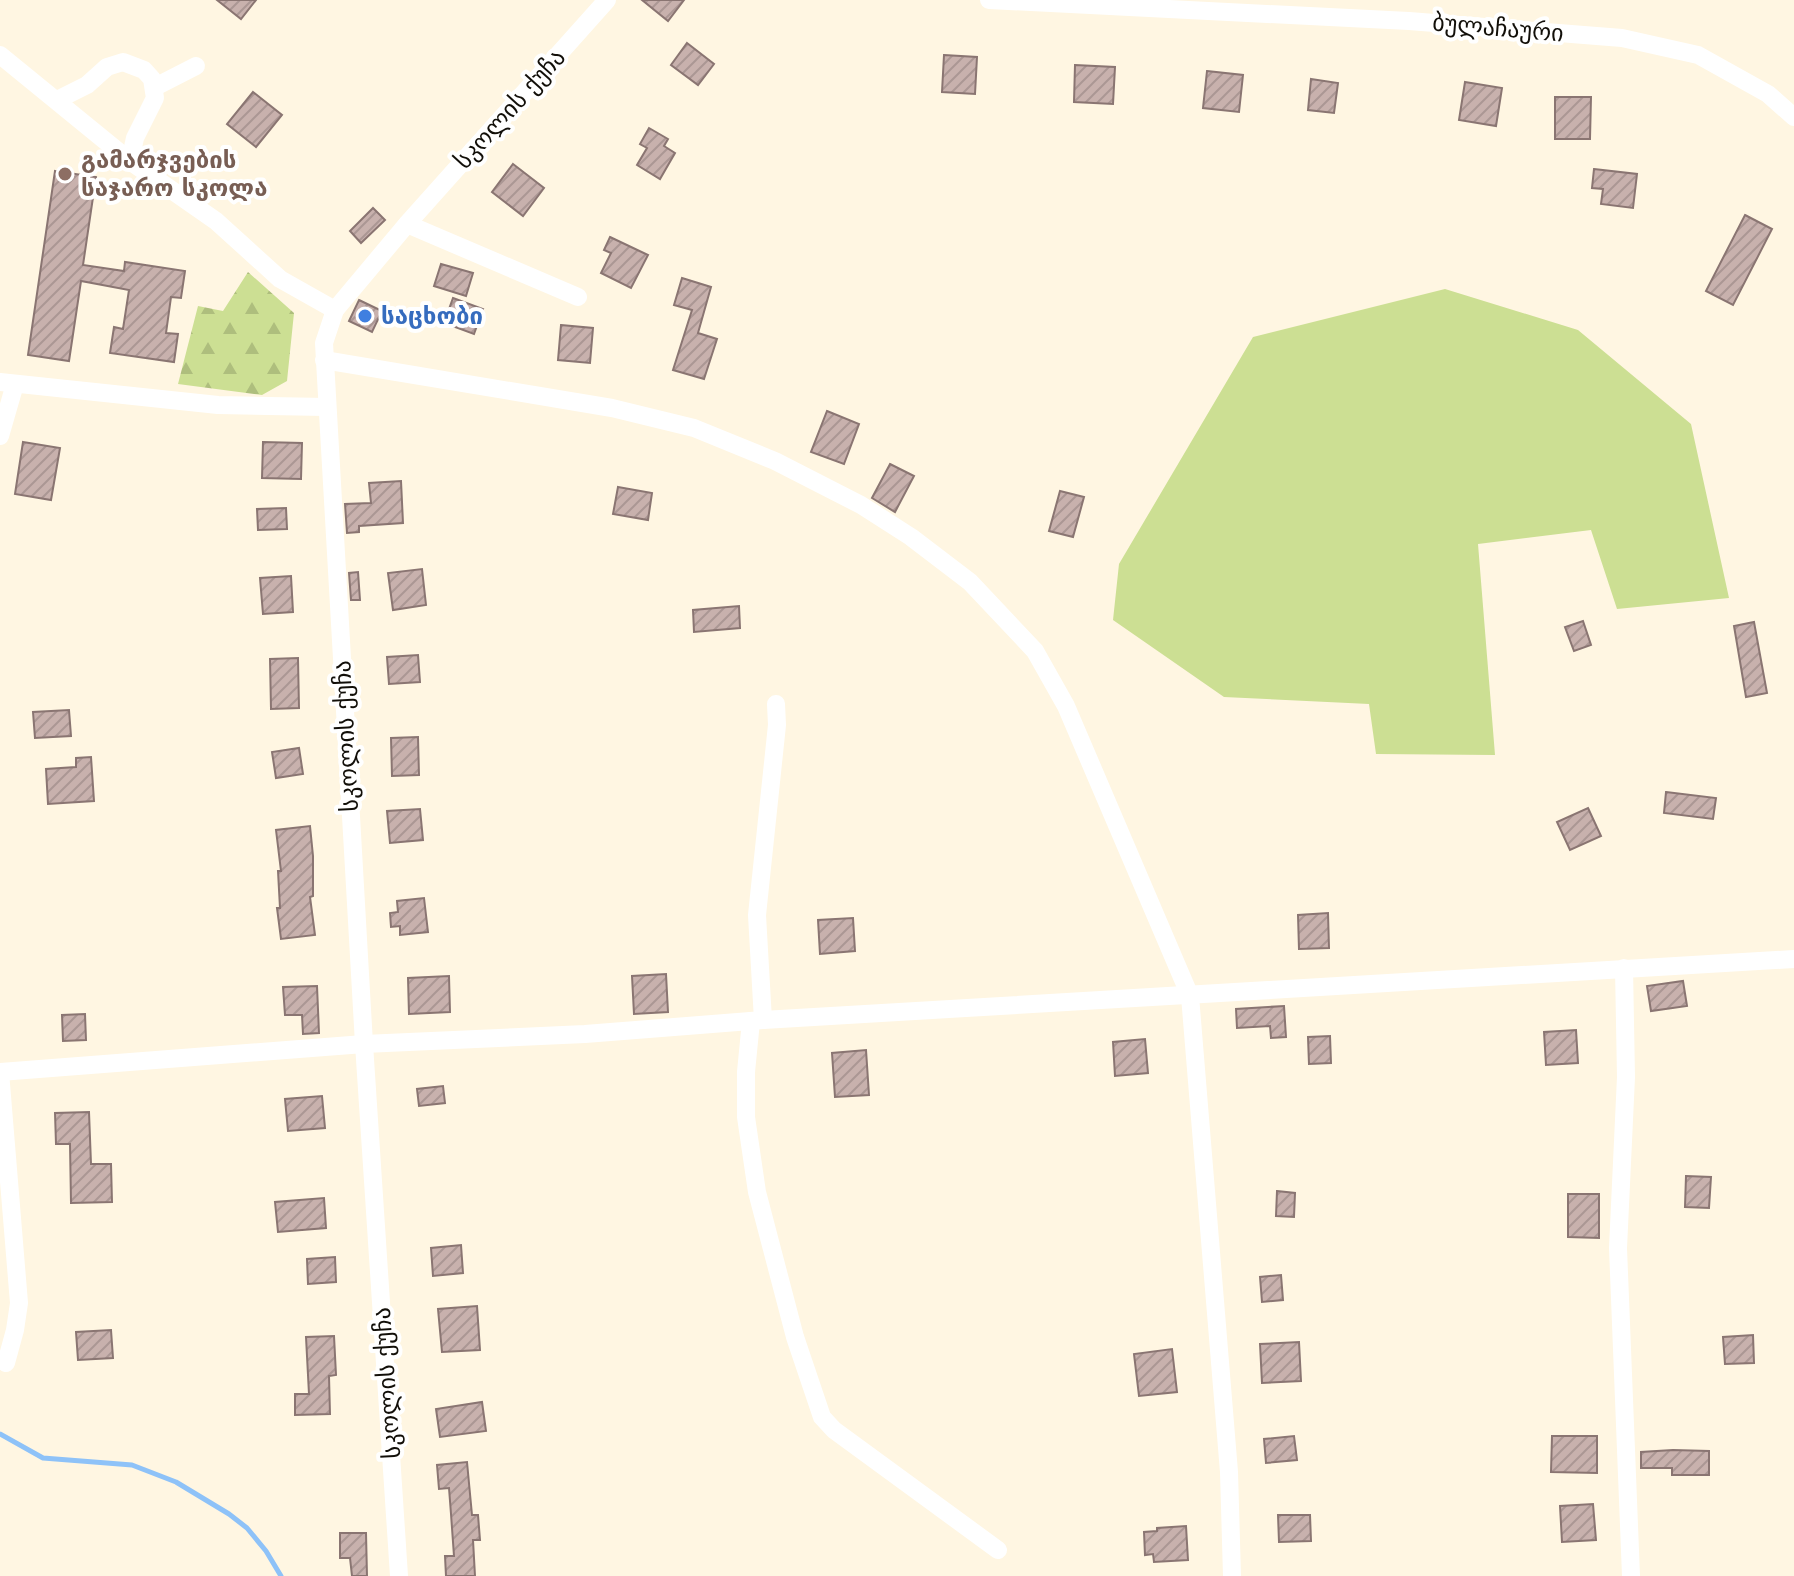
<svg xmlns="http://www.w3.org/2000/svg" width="1794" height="1576" font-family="'DejaVu Sans','Noto Sans Georgian',sans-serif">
  <defs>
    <pattern id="forest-firs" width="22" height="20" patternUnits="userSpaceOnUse" patternTransform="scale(2)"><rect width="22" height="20" fill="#ccdf93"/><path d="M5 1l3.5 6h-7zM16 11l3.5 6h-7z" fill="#aebe7d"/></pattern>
    <pattern id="building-hatch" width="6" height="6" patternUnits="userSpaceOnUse" patternTransform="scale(2)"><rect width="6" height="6" fill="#c8b1ad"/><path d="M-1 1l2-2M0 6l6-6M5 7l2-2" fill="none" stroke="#ab9794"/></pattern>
  </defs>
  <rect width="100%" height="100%" fill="#fff6e2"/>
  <polygon fill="#ccdf93" points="1445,289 1578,330 1691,424 1729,598 1617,609 1591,530 1478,544 1495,755 1376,754 1369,704 1224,697 1113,620 1119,564 1253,337"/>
  <polygon fill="url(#forest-firs)" points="248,272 294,313 287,381 262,395 178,384 198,306 223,311"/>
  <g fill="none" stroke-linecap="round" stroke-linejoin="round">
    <polyline stroke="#8ec2f8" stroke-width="5" points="0,1434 43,1458 132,1465 176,1482 229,1514 247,1528 266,1551 281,1576"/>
  </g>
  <g fill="url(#building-hatch)" stroke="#8a7572" stroke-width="2">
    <polygon points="217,0 256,0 241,19"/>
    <polygon points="642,0 684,0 668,21"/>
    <polygon points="687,43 714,64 698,85 671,65"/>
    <polygon points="944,55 977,57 975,94 942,92"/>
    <polygon points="1075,65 1115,67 1113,104 1074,102"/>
    <polygon points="1207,71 1243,75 1239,112 1203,108"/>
    <polygon points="1311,79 1338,83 1334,113 1308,110"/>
    <polygon points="1465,82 1502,88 1496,126 1459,120"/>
    <polygon points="253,92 282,115 256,147 227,124"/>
    <polygon points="1555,97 1591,97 1590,139 1555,139"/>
    <polygon points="649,128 668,139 664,146 675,153 660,179 637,165 647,148 640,144"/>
    <polygon points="513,164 544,188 523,216 492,192"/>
    <polygon points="1594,169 1637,174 1633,208 1601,204 1603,189 1592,188"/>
    <polygon points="55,171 96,177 83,265 124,271 125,262 185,271 181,298 171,297 166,333 178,334 174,362 110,353 114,327 123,329 129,290 81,281 69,361 28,355"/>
    <polygon points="373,208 385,220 361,243 350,231"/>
    <polygon points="1745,215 1772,229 1733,305 1706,291"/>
    <polygon points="610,237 648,255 631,288 601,273 611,253 604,250"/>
    <polygon points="441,264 473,273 466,296 434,286"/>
    <polygon points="682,278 711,287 698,333 717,339 704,379 673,370 692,310 674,305"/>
    <polygon points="453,298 483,309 474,334 444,323"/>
    <polygon points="359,300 382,311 372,332 349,321"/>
    <polygon points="561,325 593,328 590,363 558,360"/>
    <polygon points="827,411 859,424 844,464 811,452"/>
    <polygon points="23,442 60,448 51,500 15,494"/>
    <polygon points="263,442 302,443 301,479 262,478"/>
    <polygon points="890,464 914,476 895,512 872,498"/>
    <polygon points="401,481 403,523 359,526 359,532 347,533 345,504 371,503 369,483"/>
    <polygon points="618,487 652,493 648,520 613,514"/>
    <polygon points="1060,491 1084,497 1073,537 1049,531"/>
    <polygon points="286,508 287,529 258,530 257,509"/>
    <polygon points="422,569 426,605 393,610 388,573"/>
    <polygon points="358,572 360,600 351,600 349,573"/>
    <polygon points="291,576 293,612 263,614 260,578"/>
    <polygon points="739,606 740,628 694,632 693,610"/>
    <polygon points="1583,621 1591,645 1574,651 1565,627"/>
    <polygon points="1754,622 1767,693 1746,697 1734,626"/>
    <polygon points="418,655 420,682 389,684 387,657"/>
    <polygon points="298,658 299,708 271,709 270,659"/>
    <polygon points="69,710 71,736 35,738 33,712"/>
    <polygon points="418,737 419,775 392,776 391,738"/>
    <polygon points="299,748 303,774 276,778 272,752"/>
    <polygon points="91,757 94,801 48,804 46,769 76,767 76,758"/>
    <polygon points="1666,792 1716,798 1713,819 1664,813"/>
    <polygon points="1588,808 1601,836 1570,850 1557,822"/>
    <polygon points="420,809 423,840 390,843 387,811"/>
    <polygon points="310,826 313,856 313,896 310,897 315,935 281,939 277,908 280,908 278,871 281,871 276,830"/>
    <polygon points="424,898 428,932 400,935 400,926 391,927 390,913 398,912 397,901"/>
    <polygon points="1328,913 1329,948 1299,949 1298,915"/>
    <polygon points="853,918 855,951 820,954 818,920"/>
    <polygon points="666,974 668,1012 634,1014 632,976"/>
    <polygon points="449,976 450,1012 409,1014 408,978"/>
    <polygon points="1683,981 1687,1006 1651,1011 1647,986"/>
    <polygon points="317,986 319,1033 303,1034 302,1015 285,1015 283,987"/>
    <polygon points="1284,1006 1286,1037 1271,1038 1270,1026 1237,1028 1236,1009"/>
    <polygon points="85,1014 86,1040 63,1041 62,1015"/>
    <polygon points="1576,1030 1578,1063 1546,1065 1544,1032"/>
    <polygon points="1330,1036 1331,1063 1309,1064 1308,1037"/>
    <polygon points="1145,1039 1148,1073 1115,1076 1113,1042"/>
    <polygon points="866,1050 869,1095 835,1097 832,1053"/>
    <polygon points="443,1086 445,1103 419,1106 417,1089"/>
    <polygon points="322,1096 325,1128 288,1131 285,1099"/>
    <polygon points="89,1112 91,1164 111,1164 112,1202 71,1203 70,1144 56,1144 55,1113"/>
    <polygon points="1686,1176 1711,1177 1709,1208 1685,1207"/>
    <polygon points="1277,1191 1295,1193 1294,1217 1276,1216"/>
    <polygon points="1568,1194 1599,1194 1599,1238 1568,1237"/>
    <polygon points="324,1198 326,1228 278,1232 275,1202"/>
    <polygon points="461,1245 463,1273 433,1276 431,1248"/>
    <polygon points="335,1257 336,1282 308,1284 307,1259"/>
    <polygon points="1281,1275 1283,1300 1262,1302 1260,1277"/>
    <polygon points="477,1306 480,1350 442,1352 438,1309"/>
    <polygon points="111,1330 113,1358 78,1360 76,1332"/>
    <polygon points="1753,1335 1754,1363 1725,1364 1723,1337"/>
    <polygon points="334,1336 336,1375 329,1376 330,1414 295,1415 295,1394 309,1394 306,1337"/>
    <polygon points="1299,1342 1301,1381 1262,1383 1260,1344"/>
    <polygon points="1172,1349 1177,1392 1139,1396 1134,1354"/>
    <polygon points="482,1402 486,1431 440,1437 436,1409"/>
    <polygon points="1294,1436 1297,1460 1266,1463 1264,1439"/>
    <polygon points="1552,1436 1597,1436 1597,1473 1551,1472"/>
    <polygon points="1673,1450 1709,1451 1709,1475 1672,1475 1672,1468 1641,1468 1641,1452"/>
    <polygon points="467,1462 472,1515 478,1515 480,1540 473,1540 475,1576 446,1576 445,1556 454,1556 451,1514 449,1488 439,1489 437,1465"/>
    <polygon points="1593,1504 1596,1540 1562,1542 1560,1506"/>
    <polygon points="1278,1515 1310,1515 1311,1541 1279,1542"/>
    <polygon points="1186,1526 1188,1560 1154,1562 1153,1554 1145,1555 1144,1532 1157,1531 1157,1528"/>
    <polygon points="340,1533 366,1533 367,1576 352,1576 350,1558 340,1558"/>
  </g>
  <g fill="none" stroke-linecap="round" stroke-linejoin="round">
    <g stroke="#fff" stroke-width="18">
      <polyline points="989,0 1409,21 1622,38 1698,55 1768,94 1794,117"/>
      <polyline points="0,55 130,161 216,221 280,279 335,310"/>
      <polyline points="155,87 196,66"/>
      <polyline points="57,100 87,85 107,67 123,62 144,70 152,79 155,98 135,138 130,161"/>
      <polyline points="407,224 578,297"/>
      <polyline points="324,360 612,408 694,428 775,461 861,505 911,537 970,582 1035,651 1066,706 1190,996 1229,1472 1232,1576"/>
      <polyline points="0,382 218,405 327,407"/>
      <polyline points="0,436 15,384"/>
      <polyline points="1624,968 1626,1077 1618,1248 1631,1576"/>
      <polyline points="763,1020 757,915 777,725 776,704"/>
      <polyline points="751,1021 746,1072 746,1117 757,1192 795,1337 822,1417 834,1430 998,1550"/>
      <polyline points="0,1072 364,1044 585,1034 763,1020 1794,959"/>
      <polyline points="0,1072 19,1303 15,1330 6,1363"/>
      <polyline points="399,1576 364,1044 324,343 335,310 407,224 607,0"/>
    </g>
  </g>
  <circle fill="#8d6e63" stroke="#fff" stroke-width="3" cx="65" cy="174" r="8"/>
  <circle fill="#3f7fe0" stroke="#fff" stroke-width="3" cx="365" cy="316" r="8"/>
  <g text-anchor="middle" stroke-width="8" stroke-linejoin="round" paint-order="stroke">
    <g font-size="24" fill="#120f09" stroke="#fff">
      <text transform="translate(1498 28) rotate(5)" y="8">ბულაჩაური</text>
      <text transform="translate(510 109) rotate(-48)" y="8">სკოლის ქუჩა</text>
      <text transform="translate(346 736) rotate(-93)" y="8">სკოლის ქუჩა</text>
      <text transform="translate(387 1383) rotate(-94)" y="8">სკოლის ქუჩა</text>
    </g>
    <g font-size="24" font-weight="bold" fill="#785e54" stroke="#fff" text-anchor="start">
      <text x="81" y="168">გამარჯვების<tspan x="81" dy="28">საჯარო სკოლა</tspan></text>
    </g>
    <g font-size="24" font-weight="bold" fill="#366cbe" stroke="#fff" text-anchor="start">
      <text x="381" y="324">საცხობი</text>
    </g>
  </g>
</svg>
